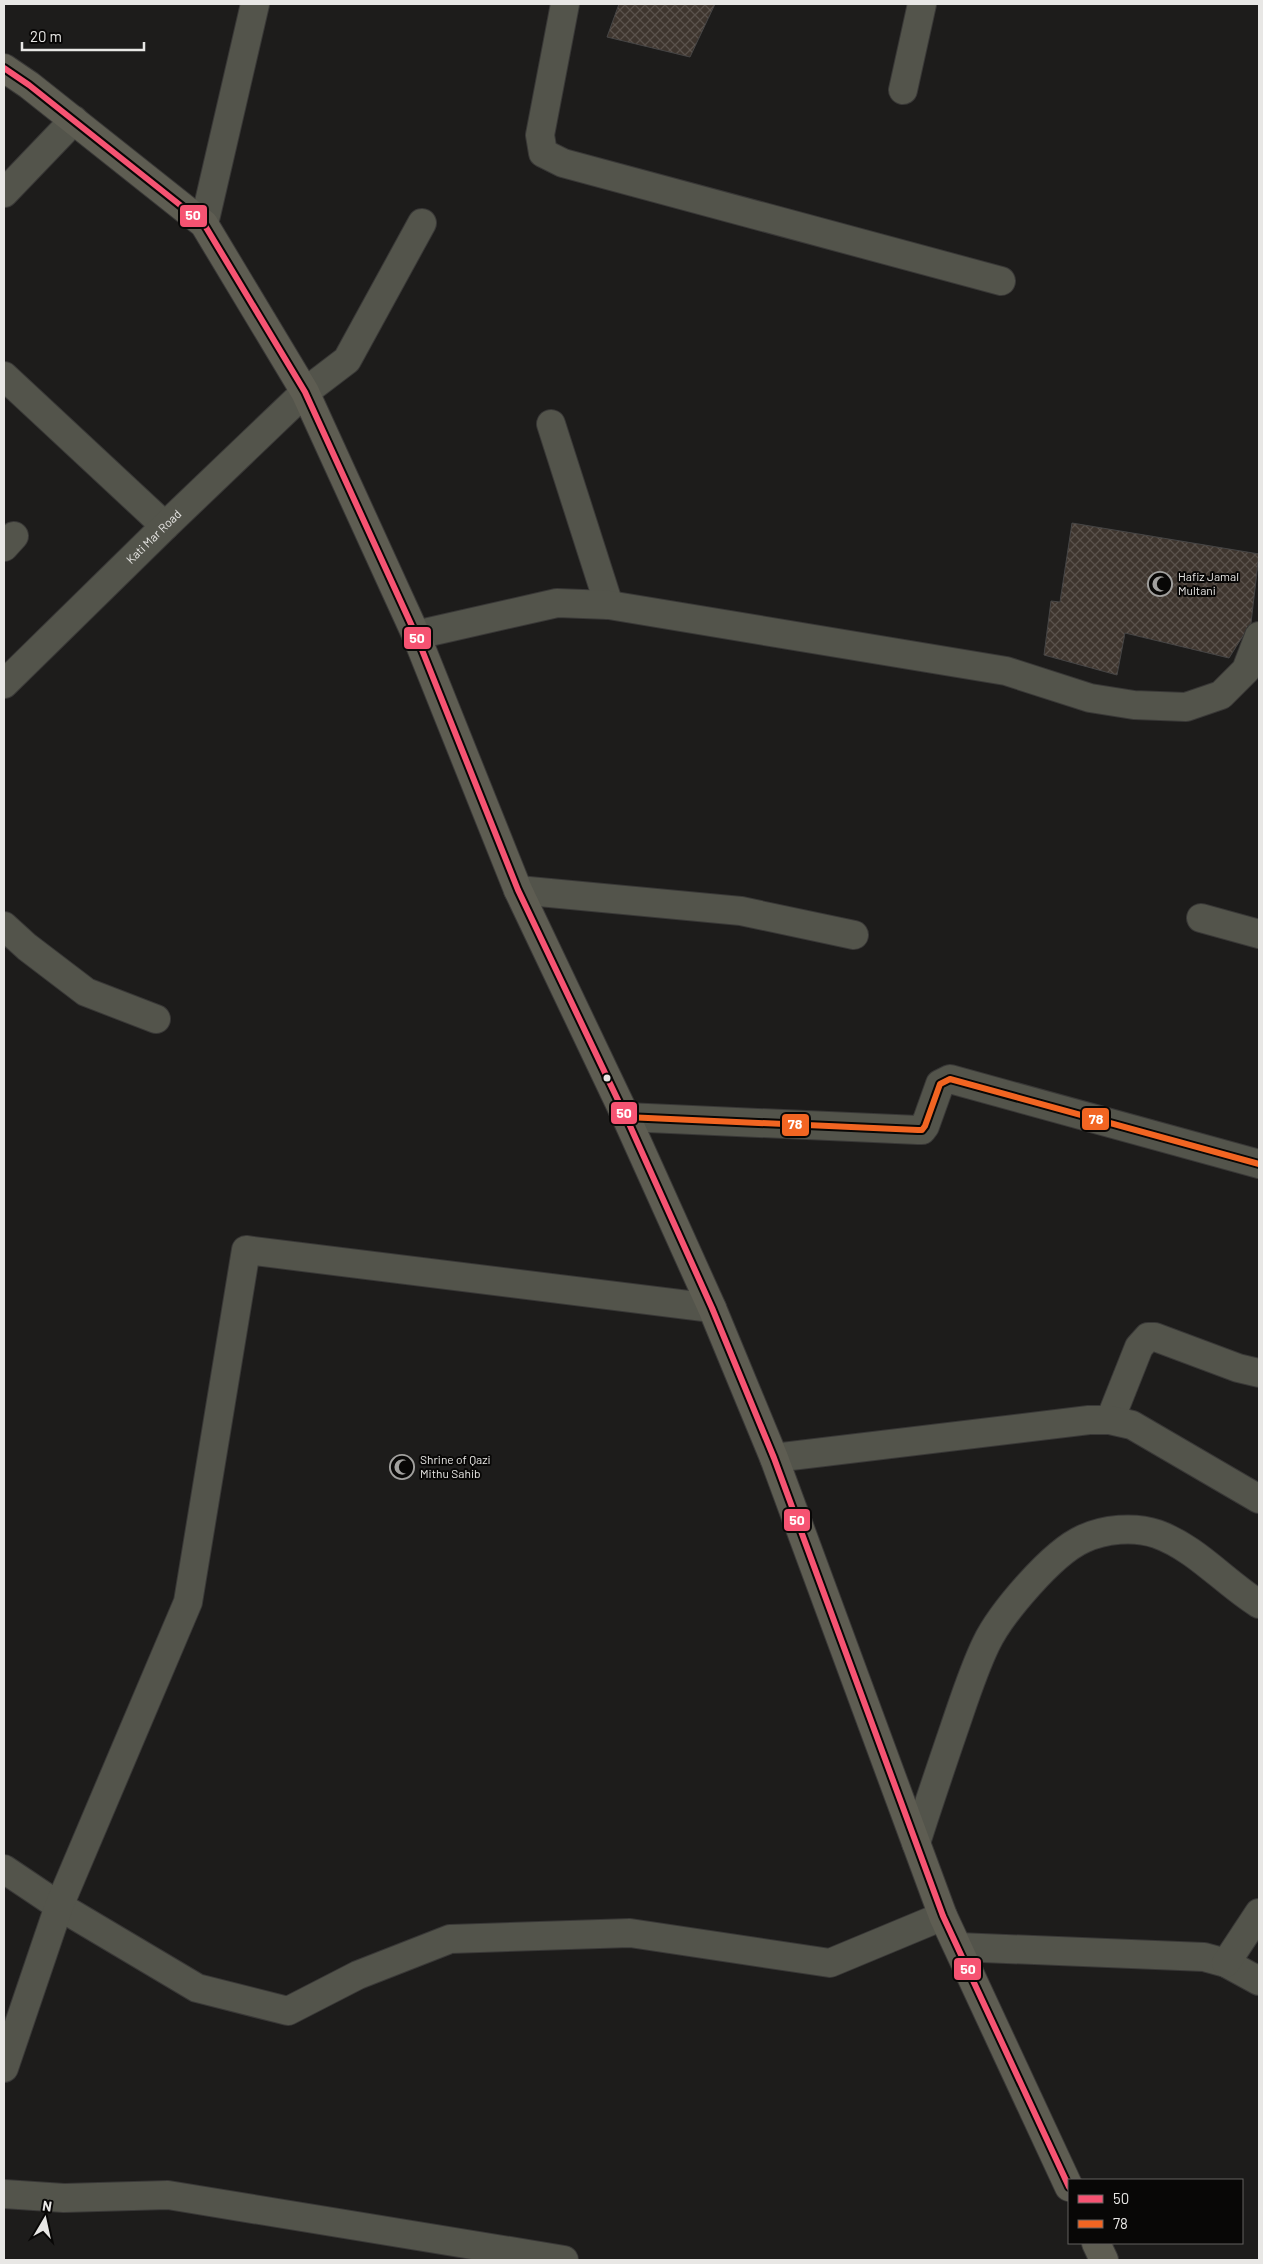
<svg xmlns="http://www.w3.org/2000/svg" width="1263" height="2264" font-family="Barlow,sans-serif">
  <defs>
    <pattern id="building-cross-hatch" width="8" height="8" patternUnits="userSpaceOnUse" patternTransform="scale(1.25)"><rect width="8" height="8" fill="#3e352e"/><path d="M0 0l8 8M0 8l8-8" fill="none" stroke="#5a524c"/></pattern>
  </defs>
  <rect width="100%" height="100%" fill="#1d1c1b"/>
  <g fill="url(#building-cross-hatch)" stroke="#464545">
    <polygon points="619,4 715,4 690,57 607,37"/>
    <polygon points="1072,523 1259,554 1251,623 1229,658 1125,633 1117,675 1044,655 1051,601 1060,602"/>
  </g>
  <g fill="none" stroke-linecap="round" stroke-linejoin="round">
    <defs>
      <g id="minor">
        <polyline points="565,4 540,135 543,153 563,163 1001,281"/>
        <polyline points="903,90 922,4"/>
        <polyline points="4,193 74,120"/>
        <polyline points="204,224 255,4"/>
        <polyline points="4,376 165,526"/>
        <polyline points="551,424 609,605"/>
        <polyline points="4,547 14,536"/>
        <polyline points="416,635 557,603 609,605 1006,671 1090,698 1134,705 1186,707 1221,695 1246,670 1259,636"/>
        <path id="s1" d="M4 684 165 526 305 392 347 360 422 223"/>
        <polyline points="518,890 741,911 854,935"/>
        <polyline points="1201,918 1259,934"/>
        <polyline points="4,926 27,947 86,992 156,1019"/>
        <polyline points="626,1117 918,1130 922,1130 925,1126 940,1084 950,1079 1259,1164"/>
        <polyline points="1110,1420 1139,1347 1148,1337 1155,1337 1238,1368 1259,1373"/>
        <polyline points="774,1458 1089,1420 1110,1420 1132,1425 1259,1499"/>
        <path d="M916 1843C928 1805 941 1767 954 1729 964 1700 973 1671 986 1644 1001 1613 1052 1553 1083 1539 1104 1529 1134 1526 1157 1534 1196 1548 1224 1582 1259 1604"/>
        <polyline points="4,1869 59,1906 197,1988 288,2011 358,1975 450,1939 630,1933 830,1963 943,1916"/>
        <polyline points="958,1947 1204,1957 1226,1963 1259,1981"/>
        <polyline points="1226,1963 1259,1913"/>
        <polyline points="4,2068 59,1906 188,1602 246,1250 712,1308"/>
        <polyline points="4,2194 64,2198 168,2195 564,2260"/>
      </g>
      <g id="major">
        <polyline points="4,68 29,85 204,224 305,392 416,635 518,890 626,1117 712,1308 774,1458 943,1916 1069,2187"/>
        <polyline points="1096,2243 1104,2260"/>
      </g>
    </defs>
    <use href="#minor" stroke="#393837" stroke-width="30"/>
    <use href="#major" stroke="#393837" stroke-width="30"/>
    <use href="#minor" stroke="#53544b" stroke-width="28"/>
    <use href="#major" stroke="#5e5d52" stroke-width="28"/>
    <defs>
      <polyline id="bus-1" points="4,68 29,85 204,224 305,392 416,635 518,890 626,1117 712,1308 774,1458 943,1916 1069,2187"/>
      <polyline id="bus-2" points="626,1117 918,1130 922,1130 925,1126 940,1084 950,1079 1259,1164"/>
    </defs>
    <use href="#bus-1" stroke="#080706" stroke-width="10"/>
    <use href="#bus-2" stroke="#080706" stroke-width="10"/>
    <use href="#bus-1" stroke="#f65372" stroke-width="6"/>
    <use href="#bus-2" stroke="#f26522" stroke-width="6"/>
  </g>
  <defs>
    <symbol id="mosque-ring" viewBox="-11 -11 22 22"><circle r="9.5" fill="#080706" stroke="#a1a09e" stroke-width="1.5"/><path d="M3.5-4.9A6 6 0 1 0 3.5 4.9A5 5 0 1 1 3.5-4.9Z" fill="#a1a09e"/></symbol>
  </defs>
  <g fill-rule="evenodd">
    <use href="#mosque-ring" x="1146" y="570" width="28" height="28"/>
    <use href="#mosque-ring" x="388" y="1453" width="28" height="28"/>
  </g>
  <circle fill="#e8e7e5" stroke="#080706" stroke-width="2" cx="607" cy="1078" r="4.5"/>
  <g text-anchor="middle" stroke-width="4" stroke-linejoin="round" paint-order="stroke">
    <g font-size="12" fill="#e8e7e5" stroke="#080706">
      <text dy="4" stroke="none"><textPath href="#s1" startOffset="210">Kati Mar Road</textPath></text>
    </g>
    <g font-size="12" fill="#e8e7e5" stroke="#080706" text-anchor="start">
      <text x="1178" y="581">Hafiz Jamal<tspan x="1178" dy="14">Multani</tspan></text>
      <text x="420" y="1464">Shrine of Qazi<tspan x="420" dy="14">Mithu Sahib</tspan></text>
    </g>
  </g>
  <g stroke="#080706" stroke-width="2">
    <rect x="179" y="204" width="29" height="24" rx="5" fill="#f65372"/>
    <rect x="403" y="626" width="29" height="24" rx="5" fill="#f65372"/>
    <rect x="610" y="1101" width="28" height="24" rx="5" fill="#f65372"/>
    <rect x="1081" y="1107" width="29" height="24" rx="5" fill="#f26522"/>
    <rect x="781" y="1113" width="29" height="24" rx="5" fill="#f26522"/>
    <rect x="783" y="1508" width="28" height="24" rx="5" fill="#f65372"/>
    <rect x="953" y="1957" width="29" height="24" rx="5" fill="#f65372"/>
  </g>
  <g font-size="14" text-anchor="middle" font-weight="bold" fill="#fff">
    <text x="193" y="220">50</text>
    <text x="417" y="643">50</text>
    <text x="624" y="1118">50</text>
    <text x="1096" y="1124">78</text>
    <text x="795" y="1129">78</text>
    <text x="797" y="1525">50</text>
    <text x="968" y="1974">50</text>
  </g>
  <rect width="1263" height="2264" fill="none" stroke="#e8e7e5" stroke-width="10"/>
  <rect x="1068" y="2179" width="175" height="65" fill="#080706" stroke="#62615f"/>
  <rect x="1078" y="2195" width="25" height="8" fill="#f65372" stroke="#62615f"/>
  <text x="1113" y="2204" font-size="15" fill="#e8e7e5">50</text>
  <rect x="1078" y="2220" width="25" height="8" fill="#f26522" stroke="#62615f"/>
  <text x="1113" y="2229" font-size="15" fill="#e8e7e5">78</text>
  <g transform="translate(45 2219) rotate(9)" stroke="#080706" stroke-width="4" paint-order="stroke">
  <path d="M0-4L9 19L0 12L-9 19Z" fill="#e8e7e5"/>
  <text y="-8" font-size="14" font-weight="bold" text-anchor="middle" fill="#e8e7e5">N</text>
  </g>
  <path d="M22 42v8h122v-8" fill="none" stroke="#e8e7e5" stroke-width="2.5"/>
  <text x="30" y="42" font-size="15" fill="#e8e7e5" stroke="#080706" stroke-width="4" paint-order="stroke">20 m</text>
</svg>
